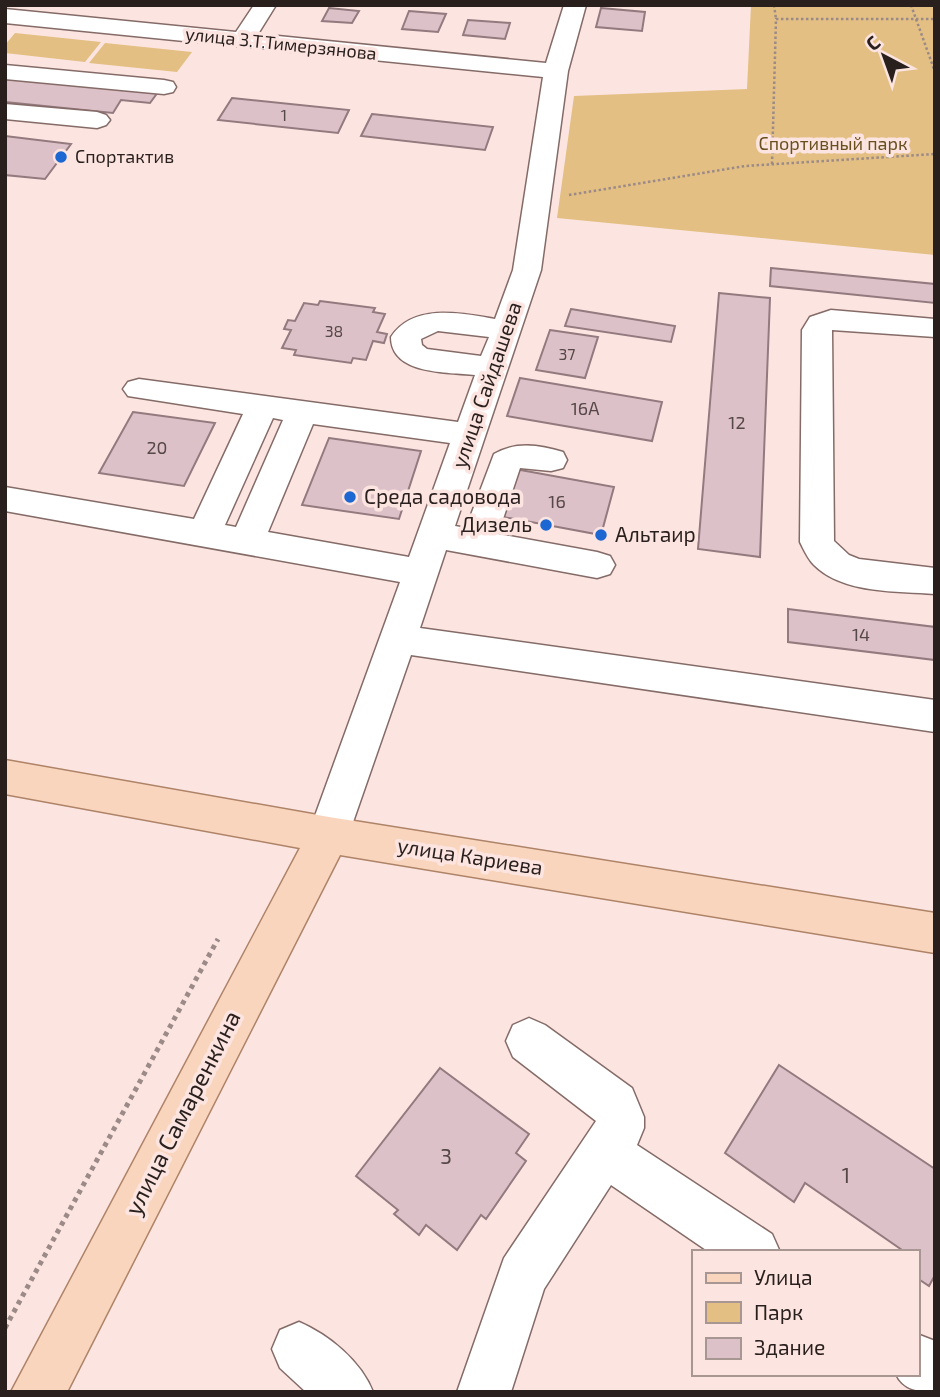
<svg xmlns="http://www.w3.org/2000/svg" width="940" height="1397" font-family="'Exo 2',sans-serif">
  <rect width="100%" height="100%" fill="#fce5e1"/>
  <g fill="#e3bf83">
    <polygon points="751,5 935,5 935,255 557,218 574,96 747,89"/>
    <polygon points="15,33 101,42 85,62 5,53 5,45"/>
    <polygon points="105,43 192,52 177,72 89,63"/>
  </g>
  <g fill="#ddc1c8" stroke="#937a7f" stroke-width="2">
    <polygon points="329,8 359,11 352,23 322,21"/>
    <polygon points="601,8 645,12 642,31 596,27"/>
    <polygon points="409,11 446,14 438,32 402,29"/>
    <polygon points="468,20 510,23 505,39 463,35"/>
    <polygon points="5,77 158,92 150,103 121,100 113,113 5,102"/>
    <polygon points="232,98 349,110 338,133 218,120"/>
    <polygon points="372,114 493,127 485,150 361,136"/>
    <polygon points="5,136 71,144 45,179 5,175"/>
    <polygon points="771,268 935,284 935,303 770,286"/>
    <polygon points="719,293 770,298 760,557 698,549"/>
    <polygon points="320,301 375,308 373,312 385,314 377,332 387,334 384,343 373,341 366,360 353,358 351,363 294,355 296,350 282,348 291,330 284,329 288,320 295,321 304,303 318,305"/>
    <polygon points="571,309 675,326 671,342 565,326"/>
    <polygon points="550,330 598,337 585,378 536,370"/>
    <polygon points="520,378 662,402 652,441 507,416"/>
    <polygon points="133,412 215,423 184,486 99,473"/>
    <polygon points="329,438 421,451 399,519 302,505"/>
    <polygon points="515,469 614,487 601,535 498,516"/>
    <polygon points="788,609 935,627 935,660 788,642"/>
    <polygon points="779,1065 935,1169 935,1275 929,1286 917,1278 917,1252 905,1252 805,1183 794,1202 725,1153"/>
    <polygon points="440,1068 529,1134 516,1153 526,1161 486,1219 481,1215 457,1250 426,1225 419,1235 394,1214 398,1210 356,1176"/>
  </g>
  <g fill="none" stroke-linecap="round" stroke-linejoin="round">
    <defs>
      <g id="minor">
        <path d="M254 5H276L258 34 546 63 564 5H586L568 71 541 270 455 526 466 528 494 454C516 441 540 445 563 452L567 460 563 468 551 471 520 468 498 534 597 552 610 556 615 565 610 574 597 578 446 550 420 628 935 700V732L411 655 344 848 329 853 314 848 308 835 400 582 5 511V487L194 519 243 414 128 396 123 389 128 382 139 379 458 422 475 375C448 372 391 375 391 337 413 303 461 313 495 319L513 270 543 77 5 23V9L236 32ZM438 331 489 337 481 356 427 349 422 345 421 339ZM273 418 283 420 236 527 225 525ZM313 424 450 443 409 557 268 532Z"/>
        <polygon points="5,65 164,80 173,82 176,87 173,92 164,94 5,79"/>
        <polygon points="5,104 97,112 106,115 110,120 106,125 97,128 5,119"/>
        <path d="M831 310 935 319V337L832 330 834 541 849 555 859 559 935 568V594C897 591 843 594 814 565 808 559 804 550 800 542L802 330 810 317Z"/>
        <polygon points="529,1018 545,1025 632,1088 644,1117 644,1128 637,1145 772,1234 780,1252 709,1252 611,1185 544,1289 511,1392 457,1392 504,1258 596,1121 513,1057 506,1041 513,1025"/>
        <path d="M299 1322C329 1335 361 1361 373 1392H306L280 1368 272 1349 280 1330Z"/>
        <path d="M917 1334 935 1341V1392C919 1392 903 1390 896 1374H917Z"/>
      </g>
      <polygon id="major" points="5,760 329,817 935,913 935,953 340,855 67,1392 11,1392 300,848 5,794"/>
    </defs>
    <use href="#minor" stroke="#846b67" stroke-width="3"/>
    <use href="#major" stroke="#ae8368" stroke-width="3"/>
    <g stroke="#9b8a87" stroke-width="2.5" stroke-dasharray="2.5 2.5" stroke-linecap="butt">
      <polyline points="774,5 776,19"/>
      <polyline points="911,5 935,72"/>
      <polyline points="772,164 776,19 935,19"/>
      <polyline points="569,195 745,166 935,154"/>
    </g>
    <polyline stroke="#9b8a87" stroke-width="5" stroke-dasharray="4.5 4.5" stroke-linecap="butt" points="5,1328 218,939"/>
    <use href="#minor" fill="#fff" fill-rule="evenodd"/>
    <use href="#major" fill="#f9d5bd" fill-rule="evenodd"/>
  </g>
  <g fill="#1c67d2" stroke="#fce5e1" stroke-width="2.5">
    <circle cx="61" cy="157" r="7"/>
    <circle cx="350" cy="497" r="7"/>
    <circle cx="546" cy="525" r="7"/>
    <circle cx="601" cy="535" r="7"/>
  </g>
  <g text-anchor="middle" stroke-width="7" stroke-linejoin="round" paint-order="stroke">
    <g font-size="16" fill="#564848">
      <text x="284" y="121">1</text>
      <text x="334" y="337">38</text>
      <text x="567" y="360">37</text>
    </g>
    <g font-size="18" fill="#291f1d" stroke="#fce5e1">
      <text transform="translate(281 44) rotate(6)" y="6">улица З.Т.Тимерзянова</text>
    </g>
    <g font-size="18" fill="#694f1d" stroke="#fce5e1">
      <text x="833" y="150">Спортивный парк</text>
    </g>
    <g font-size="18" fill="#291f1d" stroke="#fce5e1" text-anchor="start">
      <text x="75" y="163">Спортактив</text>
    </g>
    <g font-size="18" fill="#564848">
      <text x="585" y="415">16А</text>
      <text x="737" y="429">12</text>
      <text x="157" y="454">20</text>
      <text x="557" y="508">16</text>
      <text x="861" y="641">14</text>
    </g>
    <g font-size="21" fill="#291f1d" stroke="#fce5e1">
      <text transform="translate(487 385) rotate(-71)" y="7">улица Сайдашева</text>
      <text transform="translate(470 857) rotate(9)" y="7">улица Кариева</text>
    </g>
    <g font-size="21" fill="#291f1d" stroke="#fce5e1" text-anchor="start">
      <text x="364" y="504">Среда садовода</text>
      <text x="532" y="532" text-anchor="end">Дизель</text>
      <text x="615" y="542">Альтаир</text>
    </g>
    <g font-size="21" fill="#564848">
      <text x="446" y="1164">3</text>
      <text x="846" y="1183">1</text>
    </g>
    <g font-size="24" fill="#291f1d" stroke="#fce5e1">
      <text transform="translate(183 1113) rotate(-63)" y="8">улица Самаренкина</text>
    </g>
  </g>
  <rect width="940" height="1397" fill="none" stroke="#291f1d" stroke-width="14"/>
  <rect x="692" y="1250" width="228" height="126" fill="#fce5e1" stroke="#a89693" stroke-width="2"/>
  <rect x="706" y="1273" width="35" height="10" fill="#f9d5bd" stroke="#a89693" stroke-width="2"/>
  <text x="754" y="1285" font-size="21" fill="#291f1d">Улица</text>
  <rect x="706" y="1302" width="35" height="21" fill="#e3bf83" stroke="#a89693" stroke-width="2"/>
  <text x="754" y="1320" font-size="21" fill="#291f1d">Парк</text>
  <rect x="706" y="1338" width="35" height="21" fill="#ddc1c8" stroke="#a89693" stroke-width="2"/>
  <text x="754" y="1355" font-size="21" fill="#291f1d">Здание</text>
  <g transform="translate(884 56) rotate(319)" stroke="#fce5e1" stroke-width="5" paint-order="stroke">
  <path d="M0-5L12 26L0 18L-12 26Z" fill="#291f1d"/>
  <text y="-10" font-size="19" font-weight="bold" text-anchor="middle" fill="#291f1d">С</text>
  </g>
</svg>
